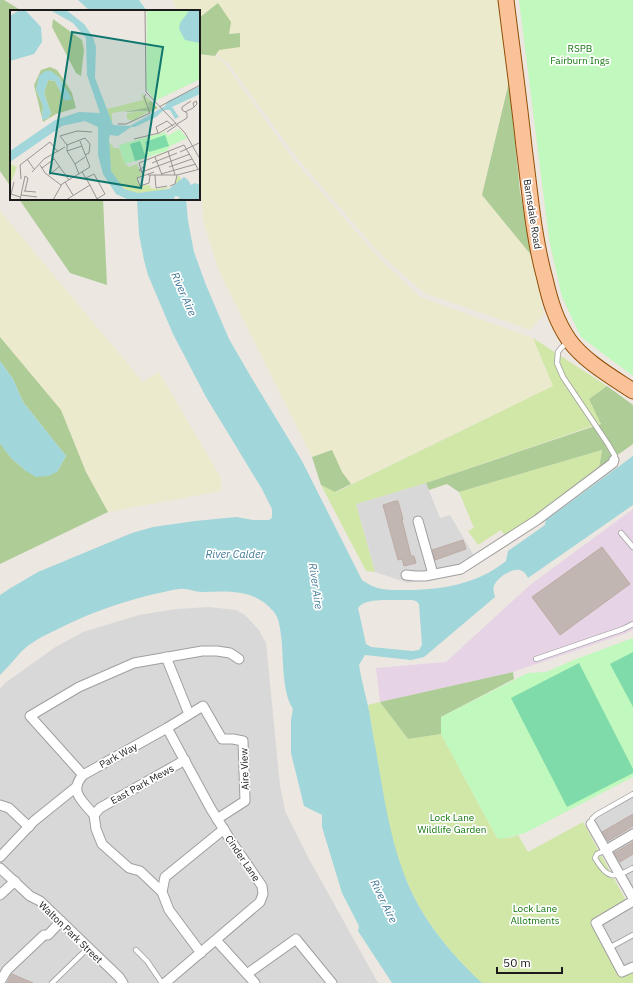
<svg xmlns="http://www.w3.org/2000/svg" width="633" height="983" font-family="'IBM Plex Sans',sans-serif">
  <rect width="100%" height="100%" fill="#ede7e1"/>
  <g fill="#d9d8d8">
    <polygon points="426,483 440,518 450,515 479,564 465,572 408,583 375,572 356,504"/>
    <polygon points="209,607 236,610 245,615 259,630 266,643 280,785 285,811 308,857 378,983 0,983 0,689 5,683 54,648 83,632 139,615 176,609"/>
    <polygon points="633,794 633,898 592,819"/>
    <polygon points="633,901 633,983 596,923"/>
  </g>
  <polygon fill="#e6d3e5" points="633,509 633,630 624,634 513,672 380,702 376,668 446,662 530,585"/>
  <g fill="#eceacc">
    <polygon points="173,0 499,0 509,82 482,195 532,256 544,315 530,330 424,293 381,255 297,158 228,63 218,56 217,49 240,46 240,33 229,34 218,4 199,18 199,11 176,11"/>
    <polygon points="199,54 215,56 224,63 293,159 378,257 420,297 533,338 553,386 351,484 342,472 332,450 312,457 219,271 203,220 199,162"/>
    <polygon points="0,211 143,382 159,372 221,478 221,491 108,512 86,472 61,410 0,337"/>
  </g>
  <g fill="#d0e7a7">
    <polygon points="533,338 607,386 589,399 601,423 426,483 356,504 375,572 366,571 321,485 336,492 553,386"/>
    <polygon points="602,450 599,468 506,537 501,530 478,545 468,531 474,528 459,492"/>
    <path d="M380 702 408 739 441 734 497 838H509L518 835 528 852 583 822 628 904 596 923 624 975 633 972V983H482C456 959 430 929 414 897 385 840 379 768 368 705Z"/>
  </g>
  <g fill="#aecc96">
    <polygon points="0,0 4,0 22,11 11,11 11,187 0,171"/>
    <polygon points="218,3 231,22 229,34 240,33 240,47 219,50 215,56 199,54 199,18"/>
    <polygon points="509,82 520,192 532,256 482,195"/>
    <polygon points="19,199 103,199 107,285 70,273"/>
    <polygon points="0,337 61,410 86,472 108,512 0,564 0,443 11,458 26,471 57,472 66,456 23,402 13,379 0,361"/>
    <polygon points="607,386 633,405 633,444 599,468 602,450 459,492 447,484 429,490 426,483 601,424 589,399"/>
    <polygon points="332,450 342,472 351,484 335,492 321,485 312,457"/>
    <polygon points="513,672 514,679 441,717 441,734 408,739 380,702"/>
  </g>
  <g fill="#c1f8bd">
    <polygon points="519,0 633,0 633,376 581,337 562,297 549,239"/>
    <polygon points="633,638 633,777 525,833 501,839 497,838 441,734 441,717 528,673 546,672 571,661"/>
  </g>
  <g fill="#7fdbaa">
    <polygon points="633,652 633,707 610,664"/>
    <polygon points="579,663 633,769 633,773 567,807 511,698"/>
  </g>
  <g fill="#a1d6da" fill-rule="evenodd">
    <polygon points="78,0 139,0 147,11 90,11"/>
    <path d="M137 199H186L188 221 194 252 206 285 229 339 251 377 302 461 362 580C377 591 388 590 405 590 441 590 478 584 506 561L508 551 545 525 546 520 633 456V505L528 578C527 576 525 572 522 571 515 566 498 577 495 584 492 588 494 592 495 597L424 657 411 660 365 655 359 665C361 679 365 692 368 706 371 719 372 732 375 745 384 796 391 851 414 897 430 929 456 959 482 983H392L358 931 359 926 342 893 322 827V815L304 806 291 753V720L293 709C281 690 284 657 281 635 280 628 279 618 274 612 255 589 230 591 202 592 194 592 191 589 184 589 178 588 170 591 164 592 129 599 95 611 64 626 52 632 40 637 29 645 20 651 10 666 0 675V595L9 589 38 572 132 533 153 527 195 521 236 517 253 520H269L272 518V509L262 489 206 397 173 334 148 275 144 260 139 234ZM383 600H412L416 601 419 604 422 645 419 650 412 651 371 647 366 644 358 608C364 600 374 601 383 600Z"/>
    <polygon points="0,361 13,379 23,402 66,456 57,472 48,476 36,477 26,471 11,458 1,445 0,443"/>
  </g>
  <g fill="#c1b6b1" stroke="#beaba4">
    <polygon points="395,501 398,501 403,519 402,520 411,556 414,556 416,563 404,566 402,559 398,560 383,505"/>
    <polygon points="463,540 466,549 435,560 432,550"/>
    <polygon points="602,547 630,584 560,635 532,597"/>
    <polygon points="633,814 633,826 608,841 602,832"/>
    <polygon points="633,842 633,854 620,862 614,853"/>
    <polygon points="12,974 33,983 7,983"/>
  </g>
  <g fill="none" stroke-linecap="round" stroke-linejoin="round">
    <defs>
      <g id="lane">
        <polyline points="568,342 561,348 558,352 557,363 563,377 608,444 615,456 614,460"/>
        <polyline points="621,533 633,547"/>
        <polyline points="536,659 623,629 633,624"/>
        <polyline points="591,824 592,819 596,815 633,794"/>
        <path d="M606 850 597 854 595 858C607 879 614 879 633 868"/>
        <polyline points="609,948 633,935"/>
        <polyline points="136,950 147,961 162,983"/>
        <polyline points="52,983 88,948"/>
      </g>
      <g id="street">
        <polyline points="418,521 433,574"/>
        <polyline points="406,575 415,576 425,576 461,569 537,520 613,463 614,460"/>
        <polyline points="166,657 189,714"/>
        <polyline points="83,775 30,716 79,687 134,663 202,651 217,651 230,653 239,659"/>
        <polyline points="0,805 9,808 29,827"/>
        <path d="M94 815C83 801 68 792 83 775L167 728 203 706 222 739H233L243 741 245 801 217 819"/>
        <polyline points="591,824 633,898"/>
        <polyline points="606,850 633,834"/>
        <polyline points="0,857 34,821 75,788"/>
        <polyline points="0,868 30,896 40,901 119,977 123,983"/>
        <polyline points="162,892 140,871 129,868 102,844 96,829 94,815 100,808 185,760"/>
        <polyline points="0,895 15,881"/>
        <polyline points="633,901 596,923 622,972 633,967"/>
        <polyline points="216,940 255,983"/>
        <polyline points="201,953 169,910 162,892 165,877 224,829"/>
        <polyline points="247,974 296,939 332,983"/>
        <polyline points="0,982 7,970 44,935 48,935 61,921"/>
        <polyline points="165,983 260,902 263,894 262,886 231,841 211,809 167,728"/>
      </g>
      <path id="primary" d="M506 0C512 49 519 98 524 147 530 192 533 235 545 279 550 301 556 321 569 340 584 361 612 377 633 391"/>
    </defs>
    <use href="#lane" stroke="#9f9f9f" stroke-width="6"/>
    <use href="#street" stroke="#9f9f9f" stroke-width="11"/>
    <use href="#primary" stroke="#904d03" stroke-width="17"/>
    <use href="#lane" stroke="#fff" stroke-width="4.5"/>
    <use href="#street" stroke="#fff" stroke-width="9"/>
    <use href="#primary" stroke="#fac299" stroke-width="15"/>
  </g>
  <g text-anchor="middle" stroke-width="3.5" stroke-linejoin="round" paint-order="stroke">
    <g font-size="10" fill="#13760d" stroke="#fff">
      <text x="580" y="52">RSPB<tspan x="580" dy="12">Fairburn Ings</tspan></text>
      <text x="452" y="821">Lock Lane<tspan x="452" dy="12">Wildlife Garden</tspan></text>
      <text x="535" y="912">Lock Lane<tspan x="535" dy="12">Allotments</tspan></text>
    </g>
    <g font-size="10" fill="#1b1b1b" stroke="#fff">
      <text transform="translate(533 214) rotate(81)" y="4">Barnsdale Road</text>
      <text transform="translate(118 755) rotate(-29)" y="4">Park Way</text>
      <text transform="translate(244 769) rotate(-92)" y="4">Aire View</text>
      <text transform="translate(142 784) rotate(-29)" y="4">East Park Mews</text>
      <text transform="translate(243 858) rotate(56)" y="4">Cinder Lane</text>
      <text transform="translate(71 932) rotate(44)" y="4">Walton Park Street</text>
    </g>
    <g font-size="11" font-style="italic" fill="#447b99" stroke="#fff">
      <text transform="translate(184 294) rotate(66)" y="4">River Aire</text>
      <text x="235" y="558">River Calder</text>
      <text transform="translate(316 586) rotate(82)" y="4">River Aire</text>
      <text transform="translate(384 901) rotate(64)" y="4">River Aire</text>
    </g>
  </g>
  <g transform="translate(10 10)">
    <rect width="190" height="190" fill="#ede7e1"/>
    <path d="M131 83 141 91 138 93 139 97 102 103V113L97 99 133 90ZM139 101 123 111 117 109V103ZM99 132 104 138H109L115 154 119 157 127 154 132 166 127 168 130 176 140 175V178L148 179 163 176 169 165 171 170 169 173 151 181 128 183 116 180 109 174 101 161ZM1 154 7 157 0 175V155Z" fill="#d0e7a7"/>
    <path d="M43 9 72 30 74 40 71 66 66 63 42 17ZM40 57 47 60 54 70 62 83 66 98 46 104 33 112 24 75 31 60ZM38 61 49 67 56 81 54 88 45 71 38 70 34 83 41 103 38 108 32 110 33 96 26 79ZM141 91 148 98 138 103V101L113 102 139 97 138 93Z" fill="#aecc96" fill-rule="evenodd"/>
    <path d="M137 0H190V69L145 91 136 78ZM169 119 177 128 160 136 157 141 115 154 109 135 155 122 158 126Z" fill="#c1f8bd"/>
    <path d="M155 125 159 136 139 142 135 132ZM130 131 136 148 125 151 120 134Z" fill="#7fdbaa"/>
    <path d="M15 0 31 17 32 32 24 44 0 51V6L8 1ZM40 0H55L60 3 74 14 83 27 86 37 85 68 103 115 120 116 155 96 158 91 190 76V84L162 97 169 107 165 109 160 100H154L146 107 125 117H121L108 126 100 125 99 128 101 161 114 179 128 183 159 179 174 167 178 170 181 175 185 173 190 175V190H167L170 187 165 186 164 189 119 190 106 184 93 164 88 145V117L75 111 52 116 0 152V141L45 110 69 102 90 103 77 65 76 28 63 13ZM190 0V33L175 30 169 19 170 13 179 1ZM35 61H41L49 67 62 89 55 91 45 71 38 70 34 83 41 103 38 108 32 110 33 96 26 79 29 66Z" fill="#a1d6da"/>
    <path fill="none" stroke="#999592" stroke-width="1" d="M135 0 136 82 175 123 190 149M149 97 190 75M175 102 183 98 187 94 186 91 183 93 184 97M108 114H116L140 103 134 87 136 84M167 114 177 108V103L172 100V97L181 91M157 122 167 115M148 123 146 117 157 111 163 116M124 129 149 123 166 113M57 135 50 126 67 121 82 122M57 141V135L75 128 80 134 79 143 75 145M158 141 165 165M170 142 189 133M42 146 59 170M145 147 152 165M17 149 24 159M142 153 167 143M65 154 57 141 72 136M30 155 35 163 51 175M135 156 129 160 132 162 180 144M159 157 182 149M32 158 44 149M22 162 34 149 55 137M72 162 80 175M69 164 65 154 75 147M151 164 186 154M39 165 50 156M138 165H167L190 159M140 165 139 173 130 176 127 168 144 162M145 165 146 178 157 176M133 166 129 153 174 135 188 159M76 168 84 164 95 184 85 190M11 169 10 155 40 132 48 142M4 172 1 184 10 187M55 172 63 185M160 176 165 174 167 165M14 181 26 182M15 181 18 168 15 166M11 185 27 187M10 190 15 166M43 190 52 174 80 157 70 131M56 190 80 175 87 189"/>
    <path fill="#0f766e" fill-opacity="0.15" stroke="#0f766e" stroke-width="2" d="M62 22 153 37 131 178 40 163Z"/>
    <rect width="190" height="190" fill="none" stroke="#1b1b1b" stroke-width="2"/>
  </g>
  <path d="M497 967v6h65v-6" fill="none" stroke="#1b1b1b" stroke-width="2"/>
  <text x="503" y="967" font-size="12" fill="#1b1b1b" stroke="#ffffff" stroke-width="3" paint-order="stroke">50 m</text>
</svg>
